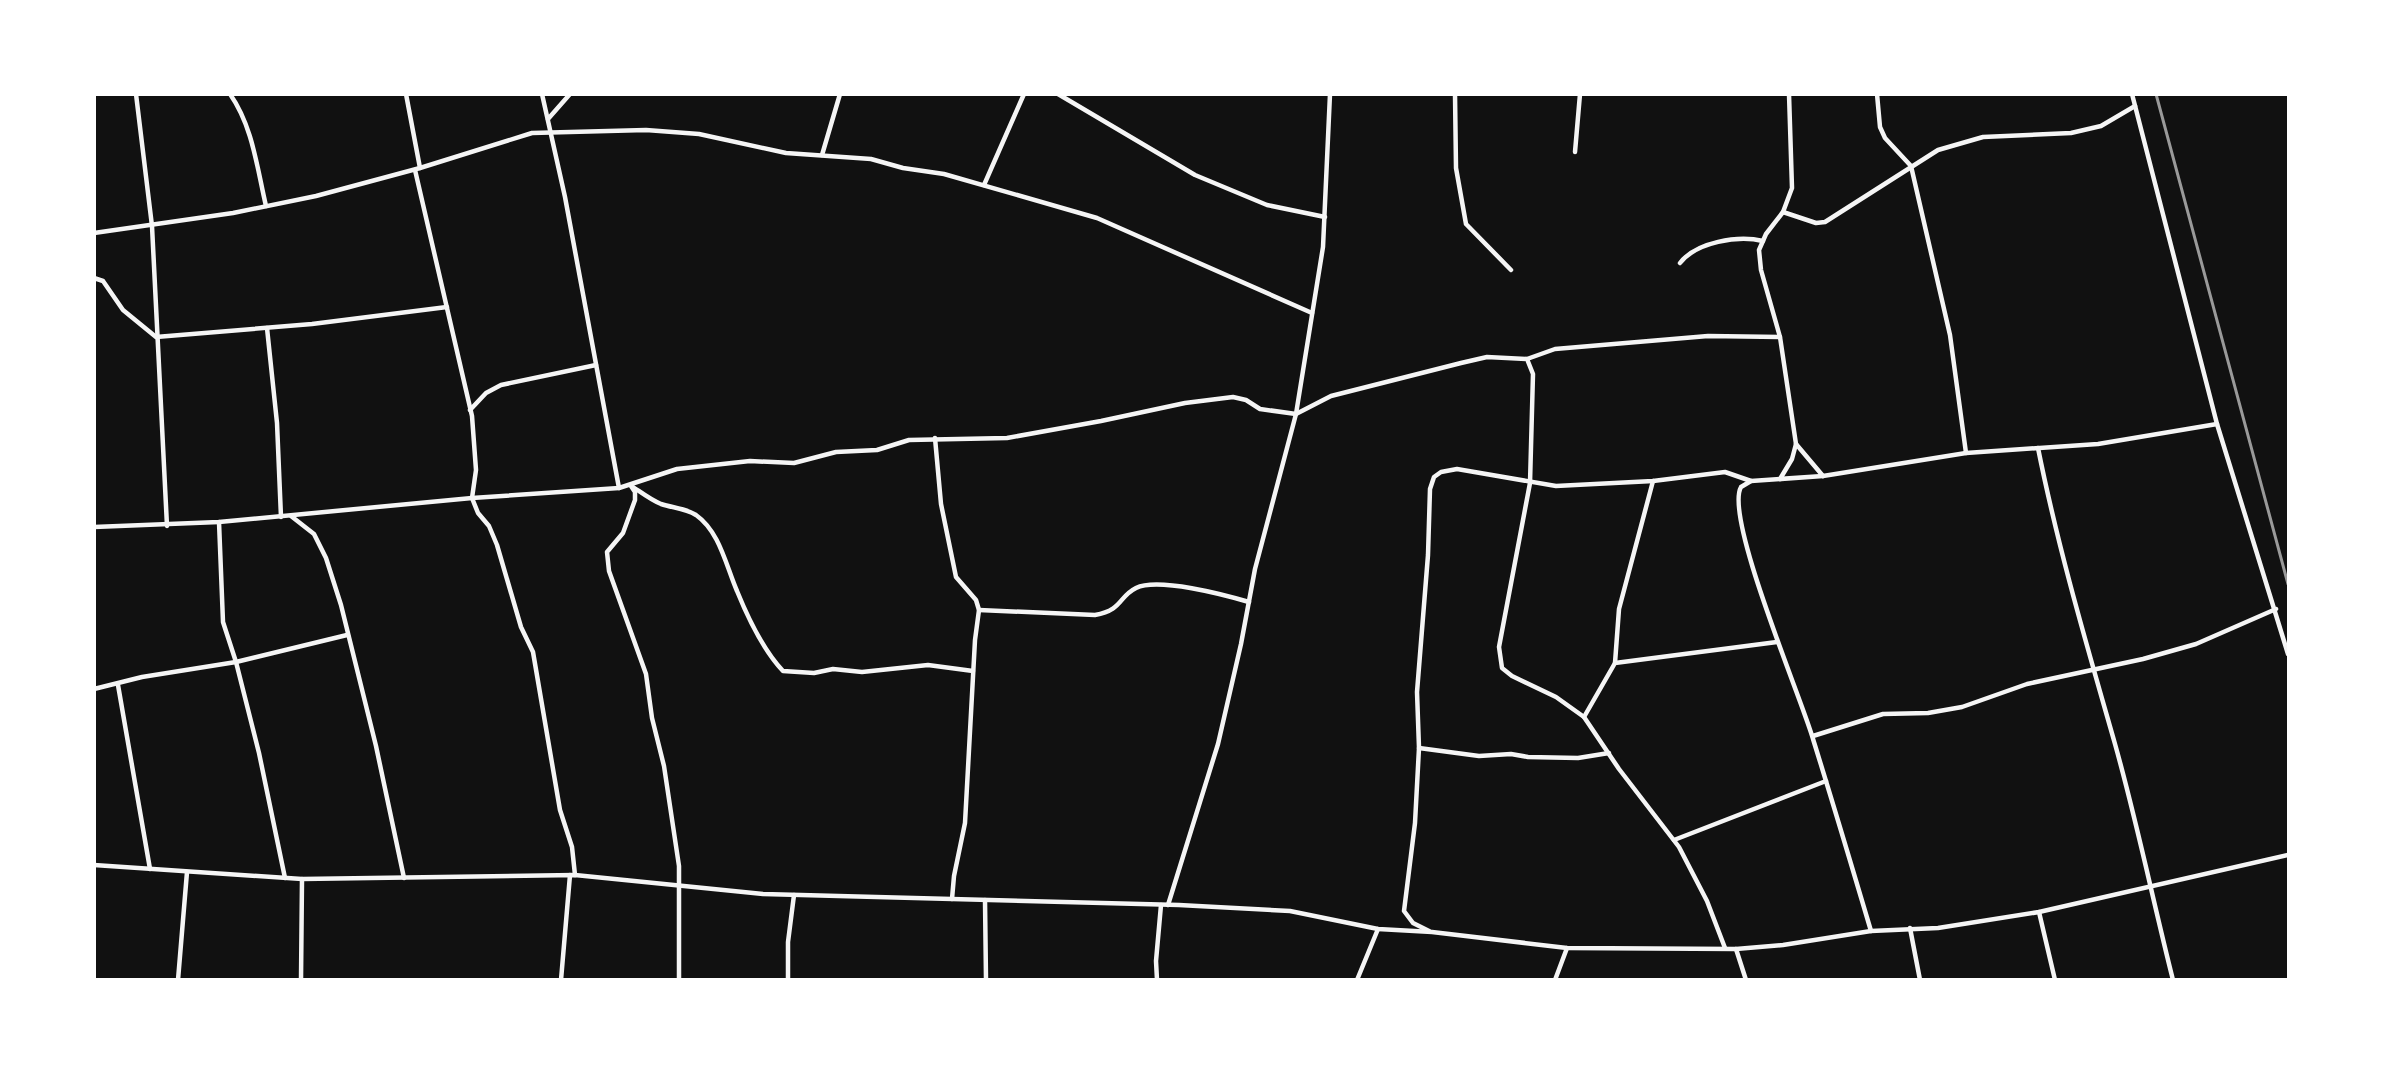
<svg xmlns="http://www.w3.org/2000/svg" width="2383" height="1074" font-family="Arial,sans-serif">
  <rect width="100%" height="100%" fill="#111"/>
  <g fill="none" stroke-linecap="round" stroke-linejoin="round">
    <g stroke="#f5f5f5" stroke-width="4.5">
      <polyline points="136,94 152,226 167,526"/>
      <path d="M230 94C253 127 257 168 266 206"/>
      <polyline points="406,94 420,168"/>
      <polyline points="542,94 565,197 619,488"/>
      <polyline points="1058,94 1195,175 1267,205 1325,217"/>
      <polyline points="1455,94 1456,168 1466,224 1511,270"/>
      <polyline points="1877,94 1880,127 1885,138 1911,166 1950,335 1966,453"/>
      <polyline points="2132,94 2217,424 2288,654"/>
      <polyline points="548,119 570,94"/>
      <polyline points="1575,152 1580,94"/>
      <polyline points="822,155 840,94"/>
      <polyline points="415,170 472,416 476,470 472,498 478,513 489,526 497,545 521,627 533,652 560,810 572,847 575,875"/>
      <polyline points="984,185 1024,94"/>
      <polyline points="1783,212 1816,223 1825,222 1938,150 1983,137 2071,133 2101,126 2135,106"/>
      <polyline points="94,233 233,213 316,196 420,168 532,133 646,130 699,134 786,153 871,159 903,168 944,174 1097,218 1312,313"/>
      <path d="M1680 263C1696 242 1738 235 1763 241"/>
      <polyline points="94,278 103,281 123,310 156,337 312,324 447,307"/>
      <polyline points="267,328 277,423 281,517"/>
      <polyline points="1527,359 1555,349 1708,336 1780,337"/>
      <polyline points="470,410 486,393 501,385 596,365"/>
      <polyline points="935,438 941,504 956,577 976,600 979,610 975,640 965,823 954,876 952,899"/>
      <polyline points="1796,444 1823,476"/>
      <path d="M2038 448C2058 548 2087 646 2115 744 2137 822 2153 901 2173 980"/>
      <polyline points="1780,479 1792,459 1796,444 1780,337 1761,270 1759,250 1766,234 1783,212 1792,188 1789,94"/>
      <polyline points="631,486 635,492 635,500 623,533 607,552 609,571 646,674 652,718 664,766 679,866 679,980"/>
      <path d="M633 487C642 493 651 500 661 504 673 508 685 508 696 515 720 532 726 566 737 591 748 618 763 650 783 671L814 673 833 669 862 672 928 665 973 671"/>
      <polyline points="291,516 314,534 326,558 341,605 376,746 404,878"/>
      <polyline points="219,522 223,622 236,662 259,753 285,878"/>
      <polyline points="94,527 219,522 472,498 619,488 677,469 750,461 794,463 836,452 877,450 909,440 1007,438 1101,421 1185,403 1233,397 1246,400 1260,409 1296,414 1331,396 1461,363 1487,357 1527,359 1533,374 1530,483 1499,647 1502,668 1512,676 1556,697 1584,717 1619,769 1679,847 1707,901 1725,948"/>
      <path d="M979 610 1095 615C1123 610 1118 597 1136 588 1158 577 1225 595 1249 602"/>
      <polyline points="1615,663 1619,609 1653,481"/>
      <polyline points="118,685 150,869"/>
      <polyline points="94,689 142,677 236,662 347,635"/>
      <polyline points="1584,717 1615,663 1777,642"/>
      <polyline points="1813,736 1883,714 1928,713 1962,707 2027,684 2143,659 2196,644 2276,609"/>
      <polyline points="1419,748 1479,756 1511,754 1528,757 1578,758 1609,753"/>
      <polyline points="1674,840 1826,781"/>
      <polyline points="94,865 302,879 575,875 763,894 1179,905 1290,911 1378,929 1432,932 1567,948 1736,949 1783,945 1871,931 1938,928 2039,912 2288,855"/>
      <polyline points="985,900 986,980"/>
      <polyline points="1168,905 1218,744 1241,644 1255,569 1296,414 1323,247 1330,94"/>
      <polyline points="2039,912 2055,980"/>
      <polyline points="1910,928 1920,980"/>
      <polyline points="1429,931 1413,923 1404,911 1415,823 1419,748 1417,692 1428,555 1430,489 1434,477 1441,472 1457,469 1556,486 1653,481 1725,472 1751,481"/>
      <path d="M1871 931C1852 867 1833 803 1813 739 1801 697 1724 517 1741 487L1751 481 1823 476 1966 453 2098 444 2217 424"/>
      <polyline points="1736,949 1746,980"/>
      <polyline points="178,980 187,872"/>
      <polyline points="301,980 302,879"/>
      <polyline points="561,980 570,875"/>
      <polyline points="788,980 788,942 794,895"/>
      <polyline points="1157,980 1156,961 1161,905"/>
      <polyline points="1357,980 1378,929"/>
      <polyline points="1555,980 1567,948"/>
    </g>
    <polyline stroke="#9a9a9a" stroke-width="3" points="2156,94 2288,584"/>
  </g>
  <rect width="2383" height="1074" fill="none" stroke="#ffffff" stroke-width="192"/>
</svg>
